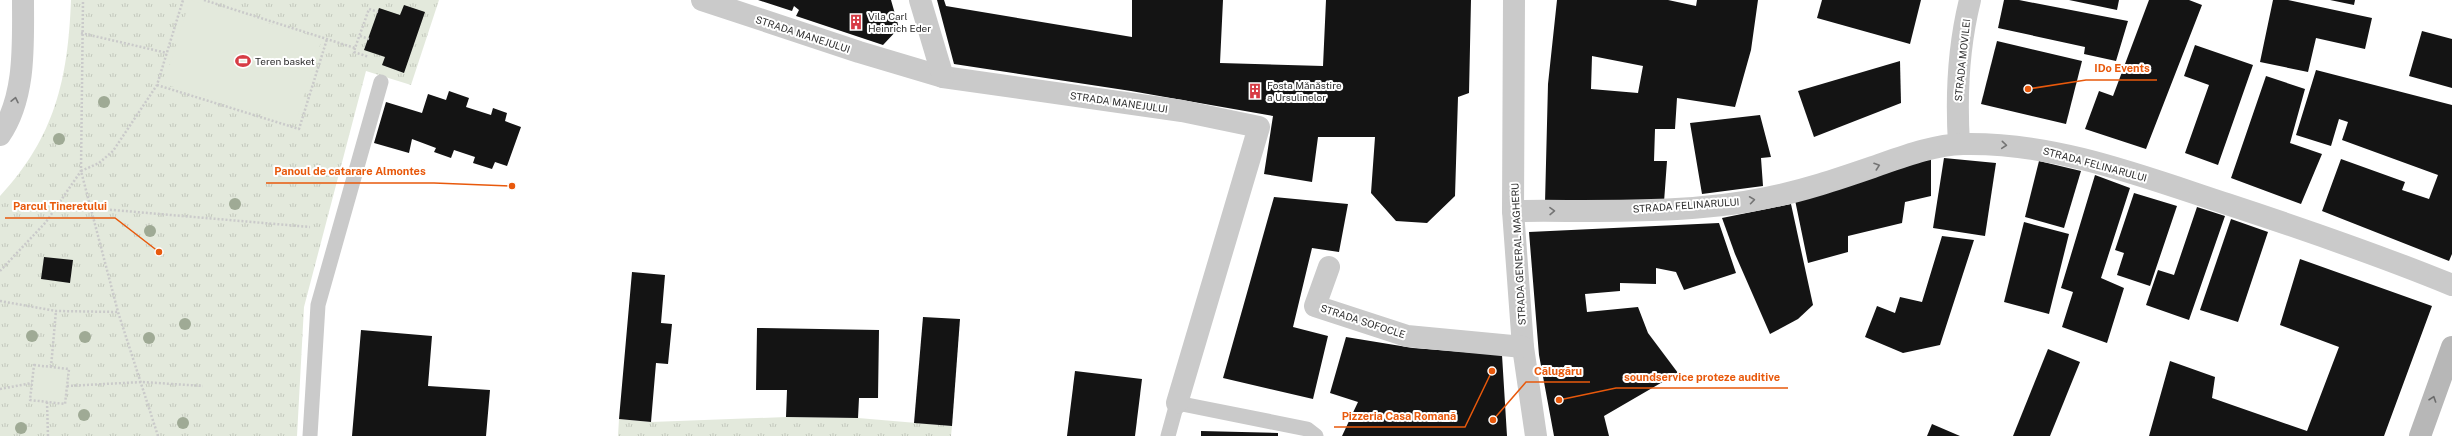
<svg xmlns="http://www.w3.org/2000/svg" width="2452" height="436" font-family="'Public Sans',sans-serif">
  <defs>
    <pattern id="grass-tufts" width="24" height="20" patternUnits="userSpaceOnUse"><rect width="24" height="20" fill="#e3e9dc"/><path d="M3 7l-1-3M5 7V3M7 7l1-3M15 17l-1-3M17 17v-4M19 17l1-3" fill="none" stroke="#c3c8bd"/></pattern>
  </defs>
  <rect width="100%" height="100%" fill="#fff"/>
  <g fill="url(#grass-tufts)">
    <path d="M71 0H439L411 85 366 71 304 307 297 436H0V196C55 137 68 79 71 0Z"/>
    <polygon points="786,417 858,418 952,426 951,436 618,436 619,419 651,422"/>
  </g>
  <g fill="#e3e9dc">
    <polygon points="190,0 322,39 295,124 164,84"/>
    <polygon points="35,366 68,370 65,404 31,400"/>
  </g>
  <g fill="#141414" fill-rule="evenodd">
    <polygon points="758,0 891,0 899,28 883,45 796,16 799,10 794,6 792,11"/>
    <polygon points="937,0 944,0 946,6 1132,37 1132,0 1223,0 1220,63 1323,66 1326,0 1471,0 1469,93 1458,97 1455,196 1427,223 1396,221 1371,193 1375,137 1318,137 1312,182 1264,174 1273,116 1131,91 954,64"/>
    <path d="M1557 0H1668L1696 6 1697 0H1758L1751 50 1735 107 1677 98 1675 129H1655L1654 161H1667L1664 202 1545 203 1548 84ZM1592 56 1643 66 1638 93 1591 89Z"/>
    <polygon points="1822,0 1921,0 1910,44 1817,18"/>
    <polygon points="2004,0 2019,0 2128,21 2116,61 2084,54 2085,47 1998,28"/>
    <polygon points="2069,0 2119,0 2117,10"/>
    <polygon points="2149,0 2189,0 2202,5 2146,149 2085,129 2099,91 2113,96"/>
    <polygon points="2273,0 2288,0 2372,18 2365,49 2316,38 2308,72 2260,62"/>
    <polygon points="2330,0 2355,0 2354,5"/>
    <polygon points="404,5 425,12 404,73 382,65 385,57 364,50 379,8 400,15"/>
    <polygon points="2422,31 2452,39 2452,88 2409,76"/>
    <polygon points="1997,41 2082,61 2066,124 1981,104"/>
    <polygon points="2195,45 2253,65 2218,165 2185,153 2209,85 2184,76"/>
    <polygon points="1900,61 1901,103 1814,137 1798,91"/>
    <polygon points="2316,70 2452,105 2452,254 2449,261 2322,211 2341,159 2405,182 2402,190 2429,199 2438,175 2342,140 2348,122 2339,119 2331,146 2296,135"/>
    <polygon points="2266,76 2305,89 2290,143 2322,154 2301,204 2231,178"/>
    <polygon points="449,91 469,98 466,107 491,115 493,108 507,113 505,121 521,127 507,166 495,162 492,169 473,163 475,157 454,150 451,158 434,152 436,148 412,139 409,153 374,143 386,102 422,113 428,94 446,100"/>
    <polygon points="1760,115 1771,157 1761,158 1763,186 1702,194 1690,123"/>
    <polygon points="1931,157 1931,196 1905,202 1902,223 1848,236 1848,252 1808,263 1795,200"/>
    <polygon points="1944,158 1996,163 1985,236 1933,228"/>
    <polygon points="2039,161 2081,171 2064,228 2025,217"/>
    <polygon points="2095,175 2130,188 2101,278 2124,288 2107,343 2062,327 2073,292 2061,288"/>
    <polygon points="2134,193 2177,206 2150,286 2117,275 2124,253 2115,250"/>
    <polygon points="1274,197 1348,204 1339,252 1312,248 1293,327 1328,336 1313,399 1223,378"/>
    <polygon points="1791,204 1813,305 1798,319 1770,334 1735,254 1722,218"/>
    <polygon points="2197,207 2225,216 2189,320 2146,305 2158,270 2174,275"/>
    <polygon points="2231,219 2268,232 2238,322 2200,310"/>
    <polygon points="2024,222 2069,234 2049,314 2004,302"/>
    <polygon points="1719,223 1736,273 1684,290 1676,272 1656,268 1656,284 1620,283 1620,291 1585,294 1587,312 1638,307 1648,333 1678,373 1604,416 1609,436 1554,436 1539,355 1529,232"/>
    <polygon points="1942,236 1974,240 1940,345 1903,353 1865,337 1877,306 1895,313 1900,297 1922,302"/>
    <polygon points="44,257 73,260 70,283 41,279"/>
    <polygon points="2300,259 2432,306 2384,436 2149,436 2170,361 2215,377 2212,398 2307,431 2339,347 2280,325"/>
    <polygon points="632,272 665,275 661,323 672,324 668,364 656,363 651,422 619,419"/>
    <polygon points="923,317 960,319 952,426 914,423"/>
    <polygon points="757,328 879,330 878,398 859,398 858,418 786,417 787,390 756,390"/>
    <polygon points="361,330 432,336 428,386 490,390 486,436 352,436"/>
    <polygon points="1346,337 1413,348 1502,355 1507,436 1342,436 1358,402 1330,393"/>
    <polygon points="2048,349 2080,362 2050,436 2013,436"/>
    <polygon points="1075,371 1142,379 1135,436 1067,436"/>
    <polygon points="1932,424 1960,436 1927,436"/>
    <polygon points="1201,431 1278,433 1278,436 1201,436"/>
  </g>
  <g fill="none" stroke-linecap="round" stroke-linejoin="round">
    <g stroke="#cacaca" stroke-width="2.5" stroke-dasharray="2 2" stroke-linecap="butt">
      <polyline points="204,0 355,48 369,9 378,12"/>
      <polyline points="81,33 167,53"/>
      <polyline points="360,36 369,39"/>
      <polyline points="355,48 354,52 369,57"/>
      <polyline points="157,85 299,129 327,39"/>
      <polyline points="90,208 310,227"/>
      <polyline points="0,271 46,222 81,171 83,0"/>
      <polyline points="0,301 56,311 118,312"/>
      <polygon points="34,365 69,369 65,404 30,400"/>
      <polyline points="51,367 56,311"/>
      <polyline points="67,386 142,382 203,386"/>
      <polyline points="0,389 32,383"/>
      <polyline points="47,402 48,436"/>
      <polyline points="158,436 118,312 81,171 99,163 113,151 157,85 183,0"/>
    </g>
    <g stroke="#cacaca" stroke-width="15">
      <polyline points="310,436 318,305 381,82"/>
      <polyline points="1168,436 1177,403 1307,429 1316,436"/>
    </g>
    <g stroke="#cacaca" stroke-width="22">
      <polyline points="702,0 859,52 943,77 1182,111 1259,127 1177,403"/>
      <polyline points="920,0 943,77"/>
      <polyline points="1514,0 1513,211 1523,347 1536,436"/>
      <path d="M0 135C26 97 23 44 23 0"/>
      <path d="M1959 144C1956 95 1958 48 1970 0"/>
      <path d="M1513 211C1597 210 1684 215 1766 198 1803 191 1838 179 1873 167 1902 157 1933 145 1963 144 2054 142 2142 176 2227 204 2303 229 2379 255 2452 285"/>
      <polyline points="1329,267 1315,306 1407,336 1523,347"/>
    </g>
    <polyline stroke="#b7b7b7" stroke-width="22" points="2420,436 2452,347"/>
  </g>
  <g fill="#9faa95">
    <circle cx="104" cy="102" r="6"/>
    <circle cx="59" cy="139" r="6"/>
    <circle cx="235" cy="204" r="6"/>
    <circle cx="150" cy="231" r="6"/>
    <circle cx="185" cy="324" r="6"/>
    <circle cx="32" cy="336" r="6"/>
    <circle cx="85" cy="337" r="6"/>
    <circle cx="149" cy="338" r="6"/>
    <circle cx="84" cy="415" r="6"/>
    <circle cx="183" cy="423" r="6"/>
    <circle cx="21" cy="428" r="6"/>
  </g>
  <defs><path id="oneway-chevron" d="M-2-3.5L2.5 0L-2 3.5" fill="none" stroke-width="1.6" stroke-linecap="round" stroke-linejoin="round"/></defs>
  <g stroke="#747474">
    <use href="#oneway-chevron" transform="translate(15 100) rotate(-78)"/>
    <use href="#oneway-chevron" transform="translate(2004 145) rotate(5)"/>
    <use href="#oneway-chevron" transform="translate(1877 166) rotate(-19)"/>
    <use href="#oneway-chevron" transform="translate(1752 200) rotate(-8)"/>
    <use href="#oneway-chevron" transform="translate(1552 211) rotate(-1)"/>
  </g>
  <use stroke="#6b6b6b" href="#oneway-chevron" transform="translate(2433 399) rotate(-71)"/>
  <defs>
    <symbol id="building-bare" viewBox="-9 -9 18 18"><path d="M-4-6H4V6H1V3H-1V6H-4ZM-2.5-4.3h1.7v1.8h-1.7ZM.8-4.3h1.7v1.8H.8ZM-2.5-1h1.7V.8h-1.7ZM.8-1h1.7V.8H.8Z" fill="#d73c45" stroke="#fff" stroke-width="2.5" paint-order="stroke"/></symbol>
    <symbol id="stadium-bare" viewBox="-9 -9 18 18"><path d="M0-5a6.5 5 0 1 0 0 10a6.5 5 0 1 0 0-10ZM-3.5-1.8h7v3.6h-7Z" fill="#d73c45" stroke="#fff" stroke-width="2.5" paint-order="stroke"/></symbol>
  </defs>
  <g fill-rule="evenodd">
    <use href="#building-bare" x="845" y="11" width="22" height="22"/>
    <use href="#stadium-bare" x="232" y="50" width="22" height="22"/>
    <use href="#building-bare" x="1244" y="80" width="22" height="22"/>
  </g>
  <g text-anchor="middle" stroke-width="4" stroke-linejoin="round" paint-order="stroke">
    <g font-size="10" fill="#2d2d2d" stroke="#fff" text-anchor="start">
      <text x="868" y="20">Vila Carl<tspan x="868" dy="12">Heinrich Eder</tspan></text>
      <text x="255" y="65">Teren basket</text>
      <text x="1267" y="89">Fosta Mănăstire<tspan x="1267" dy="12">a Ursulinelor</tspan></text>
    </g>
    <g font-size="10" fill="#2d2d2d" stroke="#fff">
      <text transform="translate(803 34) rotate(18)" y="4">STRADA MANEJULUI</text>
      <text transform="translate(1962 60) rotate(-84)" y="4">STRADA MOVILEI</text>
      <text transform="translate(1119 102) rotate(8)" y="4">STRADA MANEJULUI</text>
      <text transform="translate(2095 164) rotate(15)" y="4">STRADA FELINARULUI</text>
      <text transform="translate(1686 205) rotate(-4)" y="4">STRADA FELINARULUI</text>
      <text transform="translate(1518 254) rotate(-93)" y="4">STRADA GENERAL MAGHERU</text>
      <text transform="translate(1363 321) rotate(18)" y="4">STRADA SOFOCLE</text>
    </g>
  </g>
  <path fill="none" stroke="#e8590c" stroke-width="1.5" d="M2028 89L2086 80H2157M512 186L434 183H266M159 252L115 218H5M1493 420L1526 382H1590M1559 400L1616 388H1788M1492 371L1465 427H1334"/>
  <g fill="#e8590c" stroke="#fff" stroke-width="1.5">
    <circle cx="2028" cy="89" r="4"/>
    <circle cx="512" cy="186" r="4"/>
    <circle cx="159" cy="252" r="4"/>
    <circle cx="1493" cy="420" r="4"/>
    <circle cx="1559" cy="400" r="4"/>
    <circle cx="1492" cy="371" r="4"/>
  </g>
  <g font-size="11" text-anchor="middle" font-weight="bold" fill="#e8590c" stroke="#fff" stroke-width="4" stroke-linejoin="round" paint-order="stroke">
    <text x="2122" y="72">IDo Events</text>
    <text x="350" y="175">Panoul de catarare Almontes</text>
    <text x="60" y="210">Parcul Tineretului</text>
    <text x="1558" y="375">Călugăru</text>
    <text x="1702" y="381">soundservice proteze auditive</text>
    <text x="1399" y="420">Pizzeria Casa Romană</text>
  </g>
</svg>
